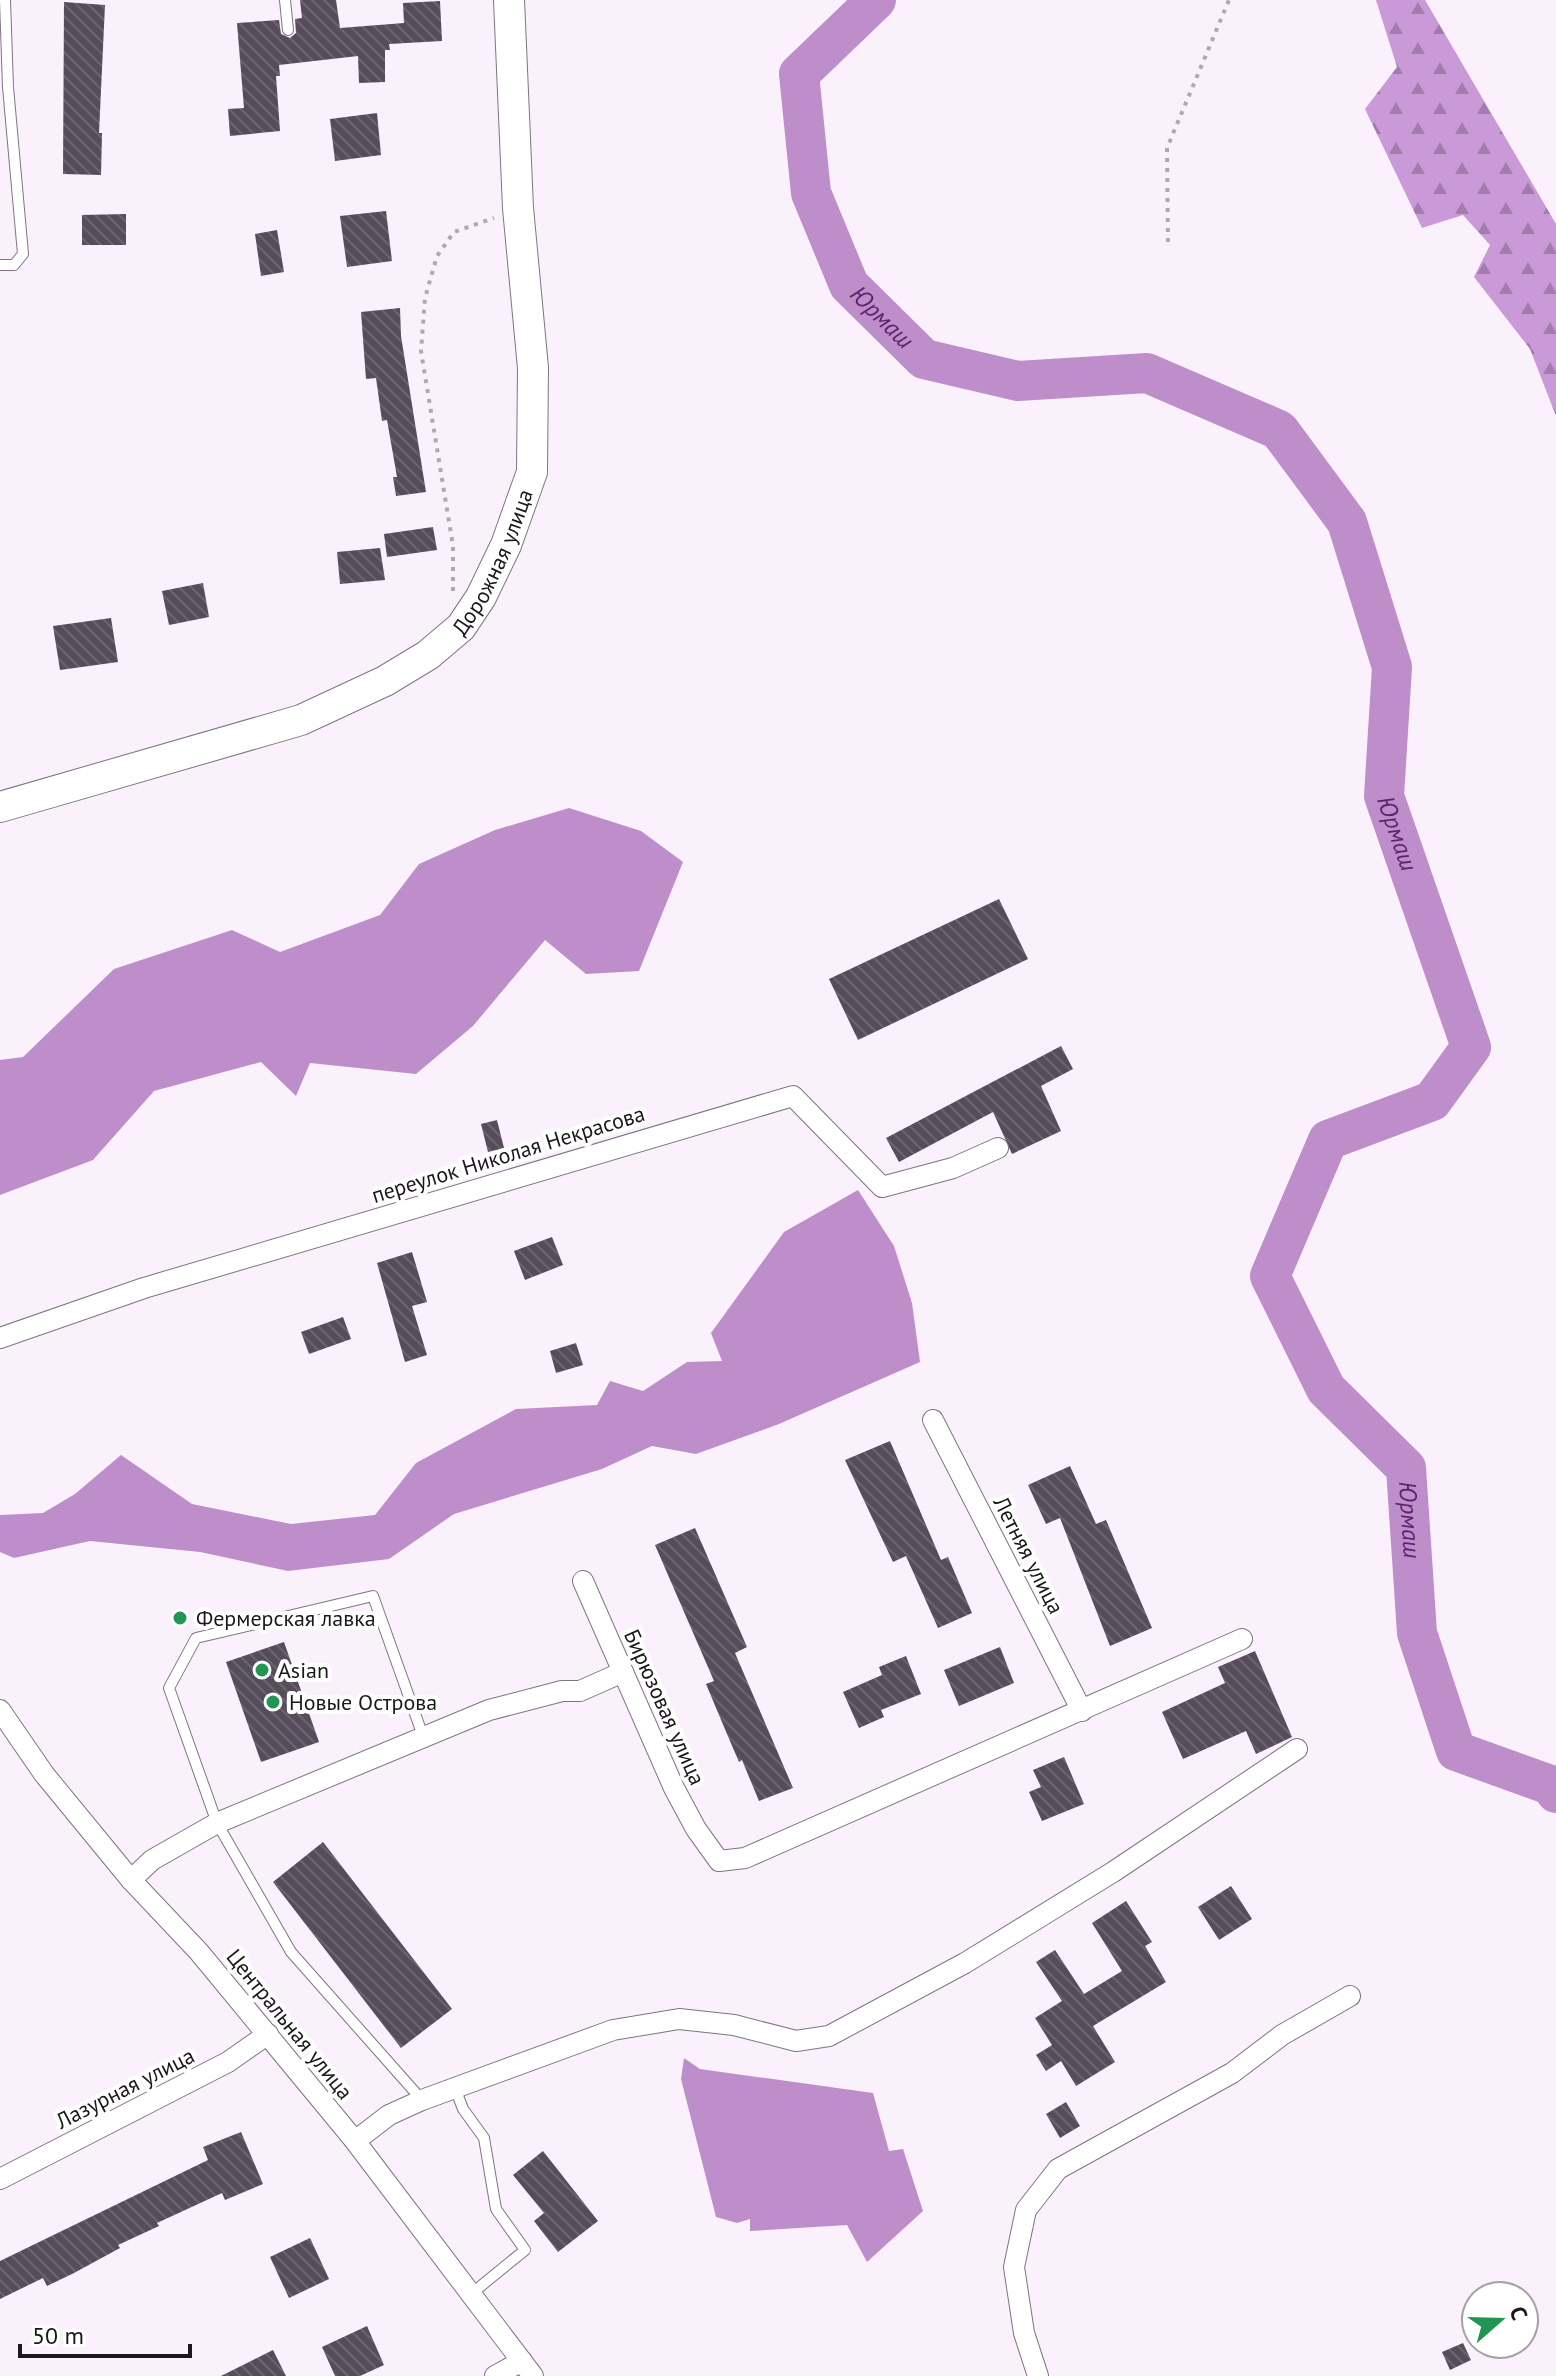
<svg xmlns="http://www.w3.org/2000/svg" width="1556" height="2376" font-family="'PT Sans',sans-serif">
  <defs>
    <pattern id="forest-firs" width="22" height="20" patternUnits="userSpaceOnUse" patternTransform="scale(2)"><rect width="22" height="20" fill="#ca99d7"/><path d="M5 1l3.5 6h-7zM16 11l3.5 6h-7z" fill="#a37cae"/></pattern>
    <pattern id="building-back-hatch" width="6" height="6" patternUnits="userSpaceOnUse" patternTransform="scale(2)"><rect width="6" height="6" fill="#574d5a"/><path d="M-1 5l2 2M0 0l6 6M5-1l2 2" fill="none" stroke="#6b636d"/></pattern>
  </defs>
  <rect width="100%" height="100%" fill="#fbf1fd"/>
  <polygon fill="url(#forest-firs)" points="1376,0 1425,0 1556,224 1556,416 1530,349 1474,277 1490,245 1463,215 1422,228 1365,109 1397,67"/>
  <g fill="#be8ecb">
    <polygon points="569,808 641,831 683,862 639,971 586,974 545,940 473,1026 416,1074 310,1063 296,1096 261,1062 154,1091 93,1160 0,1195 0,1060 23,1057 114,969 232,930 280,952 380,915 419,864 495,830"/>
    <polygon points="858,1190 894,1246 912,1303 920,1362 779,1424 696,1454 652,1446 602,1469 454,1514 389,1559 288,1571 200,1552 90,1541 14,1558 0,1552 0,1515 43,1513 75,1494 121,1455 192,1504 291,1524 375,1515 416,1463 516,1409 597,1405 610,1381 643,1391 687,1362 722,1361 711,1333 784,1232"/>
    <polygon points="684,2058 700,2069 873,2093 889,2151 903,2149 923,2211 867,2262 847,2225 750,2231 750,2219 737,2223 716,2217 681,2079"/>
  </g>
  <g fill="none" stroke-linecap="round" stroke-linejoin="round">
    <path stroke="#be8ecb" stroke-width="40" id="s1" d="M876 0 799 74 811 193 849 285 924 359 1018 381 1147 373 1279 430 1347 522 1392 667 1384 796 1471 1047 1432 1101 1328 1140 1270 1276 1326 1389 1406 1468 1417 1633 1456 1751 1553 1786 1556 1793"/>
  </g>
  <g fill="url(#building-back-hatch)">
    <polygon points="300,0 336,0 340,28 404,23 403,3 440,1 442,41 389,44 390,50 385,50 385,82 359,83 358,56 279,65 280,76 276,76 280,131 230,136 228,109 244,108 237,23 279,20 281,34 290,38 296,33 295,19 302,18"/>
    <polygon points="64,2 105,5 99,133 102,133 101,175 63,174"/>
    <polygon points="377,113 381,155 335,161 330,119"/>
    <polygon points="386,211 392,261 347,267 340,216"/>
    <polygon points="126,214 126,245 82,245 82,215"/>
    <polygon points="277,230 284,272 261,276 255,234"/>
    <polygon points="400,308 401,336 426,492 396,496 393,477 397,477 387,420 382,421 376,378 366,379 361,312"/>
    <polygon points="433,527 437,550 387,557 384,534"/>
    <polygon points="380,548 385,580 340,584 337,552"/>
    <polygon points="203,583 209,617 169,625 162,591"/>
    <polygon points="111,618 118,662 60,670 53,626"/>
    <polygon points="999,899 1028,959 858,1040 829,979"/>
    <polygon points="1061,1046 1073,1069 1041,1086 1061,1131 1012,1154 993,1112 899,1162 886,1138"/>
    <polygon points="497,1120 504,1148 488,1152 481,1124"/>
    <polygon points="552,1237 563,1265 525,1280 514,1251"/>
    <polygon points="412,1252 427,1302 412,1306 427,1355 405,1362 377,1263"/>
    <polygon points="343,1317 351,1339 309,1354 301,1332"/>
    <polygon points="576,1343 583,1365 556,1373 550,1351"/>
    <polygon points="890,1441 941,1560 948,1557 972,1613 938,1628 906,1556 893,1562 845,1460"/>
    <polygon points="1070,1466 1096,1524 1106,1520 1152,1628 1110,1646 1060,1518 1046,1524 1028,1485"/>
    <polygon points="695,1528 747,1647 735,1653 793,1788 759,1801 742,1760 739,1762 727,1734 706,1684 714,1681 655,1545"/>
    <polygon points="284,1642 319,1742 261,1762 226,1662"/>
    <polygon points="1000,1647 1014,1683 959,1706 944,1670"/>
    <polygon points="1255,1651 1292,1737 1256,1754 1246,1731 1183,1759 1162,1712 1225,1683 1218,1667"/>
    <polygon points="906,1656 921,1694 881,1710 884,1717 859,1728 843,1692 882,1675 879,1667"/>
    <polygon points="1064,1757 1084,1804 1042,1821 1029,1792 1041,1787 1033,1770"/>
    <polygon points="323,1842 452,2009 401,2048 273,1882"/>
    <polygon points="1231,1886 1252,1919 1219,1940 1198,1907"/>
    <polygon points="1126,1901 1152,1942 1145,1946 1166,1982 1093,2026 1115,2062 1076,2086 1061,2061 1046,2071 1036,2055 1052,2045 1035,2018 1062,2001 1036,1962 1055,1950 1084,1994 1122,1971 1092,1923"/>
    <polygon points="1066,2102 1080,2126 1060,2138 1046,2114"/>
    <polygon points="241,2132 263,2184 225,2200 222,2193 157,2223 159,2226 118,2245 120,2248 74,2273 47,2286 43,2278 0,2299 0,2261 208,2160 203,2147"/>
    <polygon points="543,2151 598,2221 558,2252 534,2221 544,2213 513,2175"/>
    <polygon points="310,2238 329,2279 289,2298 270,2257"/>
    <polygon points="367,2326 384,2365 360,2376 335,2376 322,2347"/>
    <polygon points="1463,2343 1471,2360 1450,2370 1442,2352"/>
    <polygon points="273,2350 286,2376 221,2376"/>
  </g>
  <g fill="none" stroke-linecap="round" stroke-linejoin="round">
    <defs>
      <g id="lane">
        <polyline points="285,0 288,30"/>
        <polyline points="0,265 14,265 23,254 8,87 5,0"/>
        <polyline points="455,2088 463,2109 484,2138 496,2209 525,2250 471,2294"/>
        <polyline points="422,2100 291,1952 217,1823 169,1688 196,1638 373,1596 423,1736"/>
      </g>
      <g id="street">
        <polyline points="0,1338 144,1288 793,1096 882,1187 953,1168 998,1148"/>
        <polyline points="933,1420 1082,1711"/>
        <polyline points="583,1581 674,1788 696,1829 719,1861 745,1858 1242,1639"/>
        <polyline points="0,1710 44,1774 131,1880 199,1952 355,2141 533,2376"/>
        <polyline points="131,1880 152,1860 217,1823 489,1710 562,1691 580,1691 623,1672"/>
        <polyline points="355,2141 389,2115 422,2100 613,2030 679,2019 734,2025 796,2041 829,2036 965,1963 1113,1872 1297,1749"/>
        <polyline points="0,2179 228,2062 268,2034"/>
        <polyline points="495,2376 522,2361"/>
        <polyline points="1038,2376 1024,2333 1014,2267 1026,2210 1058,2169 1232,2073 1282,2035 1350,1996"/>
      </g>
      <g id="secondary">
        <path id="s2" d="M0 807 301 720 385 681 428 655 461 627 481 597 506 545 532 472 533 368 518 208 509 0"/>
      </g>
    </defs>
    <use href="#lane" stroke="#7f7482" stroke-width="12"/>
    <use href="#street" stroke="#7f7482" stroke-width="22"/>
    <use href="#secondary" stroke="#7f7482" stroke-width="32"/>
    <g stroke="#b0a8b1" stroke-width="4" stroke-dasharray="4 6" stroke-linecap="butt">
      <polyline points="1168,242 1167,148 1229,0"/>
      <polyline points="453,591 453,546 421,351 425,298 437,256 454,232 494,218"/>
    </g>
    <use href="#lane" stroke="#fff" stroke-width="10"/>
    <use href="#street" stroke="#fff" stroke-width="20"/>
    <use href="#secondary" stroke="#fff" stroke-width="30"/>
  </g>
  <g fill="#219652" stroke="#fff" stroke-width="3">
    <circle cx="180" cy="1618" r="8"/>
    <circle cx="262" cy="1670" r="8"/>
    <circle cx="273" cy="1702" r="8"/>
  </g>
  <g text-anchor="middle" stroke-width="8" stroke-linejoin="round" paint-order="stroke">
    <g font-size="22" fill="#1b171c" stroke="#fff">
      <text dy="8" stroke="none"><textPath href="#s2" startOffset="572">Дорожная улица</textPath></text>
      <text transform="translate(508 1154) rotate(-17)" y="8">переулок Николая Некрасова</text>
      <text transform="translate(1029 1555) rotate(63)" y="8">Летняя улица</text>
      <text transform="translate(665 1707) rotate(66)" y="8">Бирюзовая улица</text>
      <text transform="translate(290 2024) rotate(51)" y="8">Центральная улица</text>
      <text transform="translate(125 2088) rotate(-27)" y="8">Лазурная улица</text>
    </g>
    <g font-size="22" fill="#1b171c" stroke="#fff" text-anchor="start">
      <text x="196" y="1626">Фермерская лавка</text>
      <text x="278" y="1678">Asian</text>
      <text x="289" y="1710">Новые Острова</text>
    </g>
    <g font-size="24" font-style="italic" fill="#5e236c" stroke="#fff">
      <text dy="8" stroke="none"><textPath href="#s1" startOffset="372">Юрмаш</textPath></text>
      <text dy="8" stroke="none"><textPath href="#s1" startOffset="1236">Юрмаш</textPath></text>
      <text dy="8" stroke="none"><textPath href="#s1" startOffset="2078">Юрмаш</textPath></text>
    </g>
  </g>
  <g transform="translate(1500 2320) rotate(70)"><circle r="38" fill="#ffffff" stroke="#a4a2a4" stroke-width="2"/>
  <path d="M0-6L14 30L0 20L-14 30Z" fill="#219652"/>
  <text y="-12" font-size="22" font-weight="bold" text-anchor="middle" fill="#1b171c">С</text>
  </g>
  <path d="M20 2344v12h170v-12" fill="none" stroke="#1b171c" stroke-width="4"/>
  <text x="32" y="2344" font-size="24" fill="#1b171c" stroke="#ffffff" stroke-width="6" paint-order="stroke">50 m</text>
</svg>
